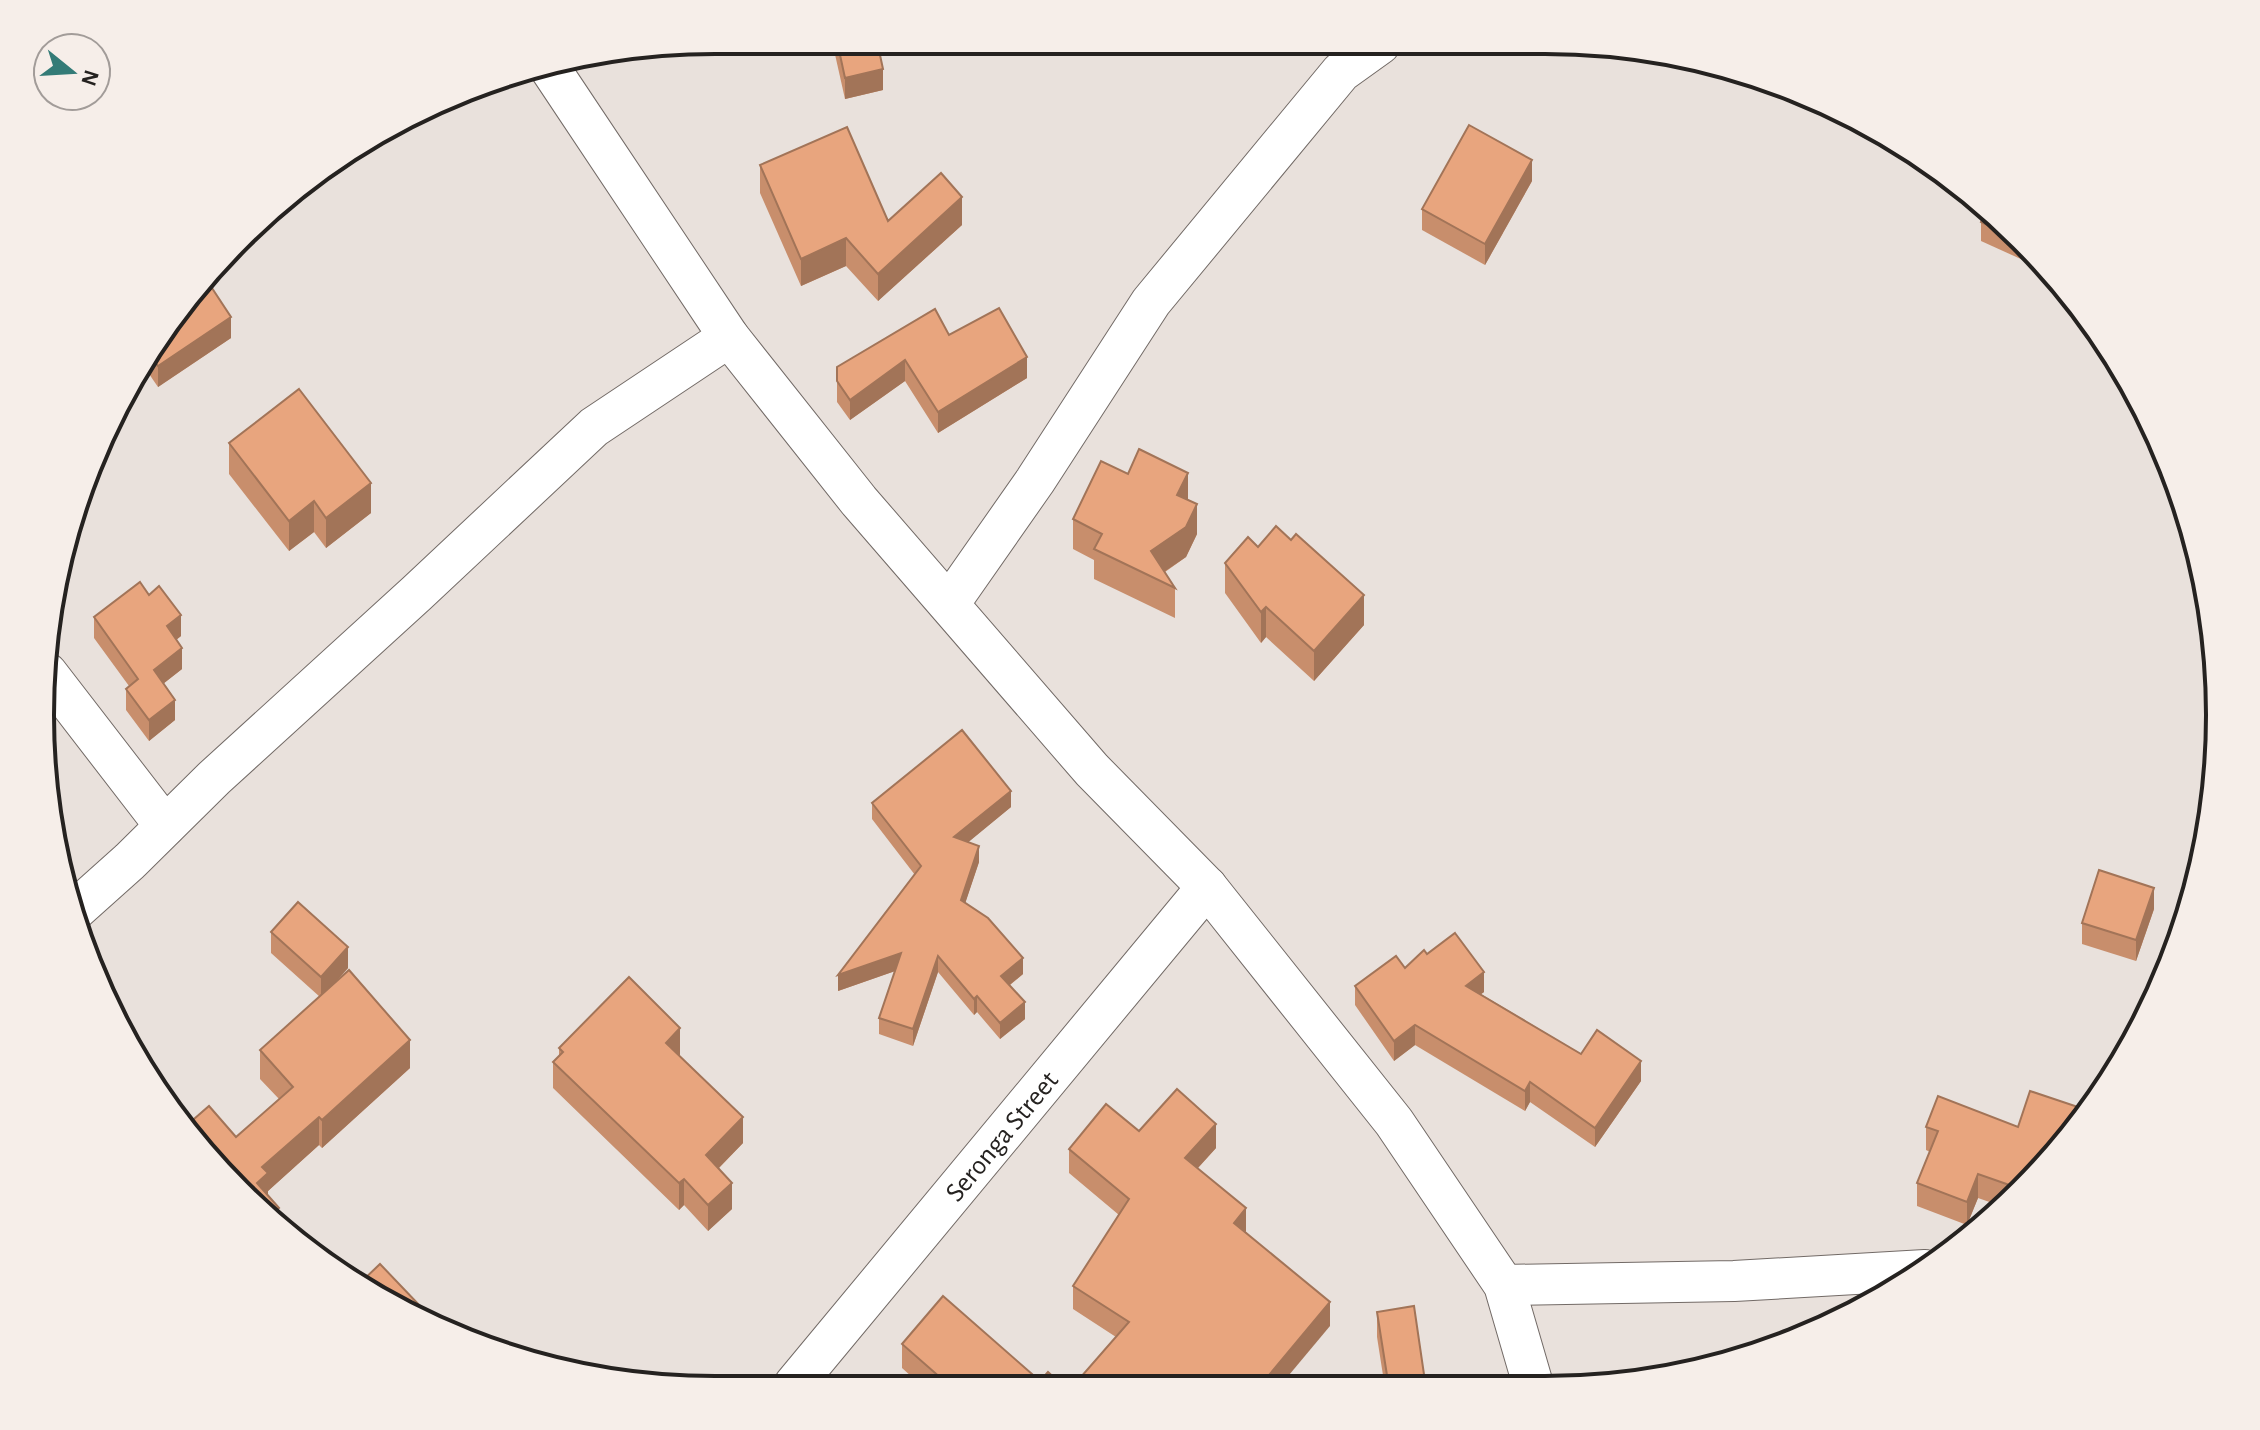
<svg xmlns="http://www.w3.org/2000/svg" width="2260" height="1430" font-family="'Alegreya Sans',sans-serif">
  <rect width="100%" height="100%" fill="#e9e1dc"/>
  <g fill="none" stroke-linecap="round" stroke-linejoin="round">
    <defs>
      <g id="minor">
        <polyline points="549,67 729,337 859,501 1092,770 1207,887 1394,1122 1504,1285 1534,1388"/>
        <polyline points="949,604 1035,481 1151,302 1341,72 1380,44"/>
        <polyline points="47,673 165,826"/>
        <polyline points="73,912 130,861 214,778 417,593 594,427 729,337"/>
        <polyline points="1504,1285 1734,1281 1925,1270"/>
        <path id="s1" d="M794 1385 1207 887"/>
      </g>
    </defs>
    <use href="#minor" stroke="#726a66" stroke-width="42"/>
    <use href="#minor" stroke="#fff" stroke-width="40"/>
  </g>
  <g fill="#c88e6c">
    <polygon points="832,41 877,41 883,90 845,99"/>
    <polygon points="760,165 888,221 962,225 878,301 846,266 801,286 760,193"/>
    <polygon points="1532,181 1485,265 1422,230 1422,209"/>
    <polygon points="1987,209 2053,270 2056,275 1981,241 1981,222"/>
    <polygon points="180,304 231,338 158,387 145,368"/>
    <polygon points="949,335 1027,378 938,433 905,381 850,420 837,402 837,367"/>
    <polygon points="229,443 371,513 326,548 314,532 289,551 229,474"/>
    <polygon points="1128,474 1188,500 1197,534 1186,557 1165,572 1175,588 1175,618 1094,579 1094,560 1073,549 1073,519"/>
    <polygon points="1258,547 1364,625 1314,681 1266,637 1261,643 1225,593 1225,563"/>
    <polygon points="94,617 181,636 176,640 182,669 164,683 175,720 149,741 126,710 126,689 129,686 94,638"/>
    <polygon points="872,803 1011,807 968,842 979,862 965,903 1023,974 1010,985 1025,1019 1000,1039 977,1012 974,1015 938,972 913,1046 879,1034 879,1018 895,971 838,991 915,875 872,819"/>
    <polygon points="2154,909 2136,961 2082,944 2082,923"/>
    <polygon points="271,932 348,968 333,985 410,1068 322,1148 319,1145 268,1191 268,1195 279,1224 236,1137 279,1099 260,1079 260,1050 320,997 271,953"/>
    <polygon points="1427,954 1484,992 1481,994 1581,1054 1641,1081 1595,1147 1530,1102 1525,1111 1415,1045 1394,1061 1355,1005 1355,986 1405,968"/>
    <polygon points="559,1048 680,1055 679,1056 743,1143 719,1168 732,1209 708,1231 684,1205 679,1210 553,1088 553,1062 559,1056"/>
    <polygon points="2080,1126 2001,1206 1978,1198 1967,1225 1917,1206 1917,1183 1930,1152 1926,1150 1926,1127"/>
    <polygon points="1139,1131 1216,1148 1198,1168 1246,1232 1330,1326 1116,1337 1073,1309 1073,1286 1119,1215 1069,1173 1069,1149"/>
    <polygon points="1377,1312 1426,1388 1385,1388 1377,1337"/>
    <polygon points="902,1344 1040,1381 1063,1386 922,1386 902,1368"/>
  </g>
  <g fill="#a27458">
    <polygon points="883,69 883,90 845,99 845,78"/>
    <polygon points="1532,160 1532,181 1485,265 1485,244"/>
    <polygon points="962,197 962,225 878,301 878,274"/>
    <polygon points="846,238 846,266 801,286 801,259"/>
    <polygon points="231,317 231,338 158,387 158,366"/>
    <polygon points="1027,357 1027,378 938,433 938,412"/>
    <polygon points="905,360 905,381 850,420 850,400"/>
    <polygon points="1188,473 1188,504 1177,495"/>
    <polygon points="371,483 371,513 326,548 326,518"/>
    <polygon points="314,501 314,532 289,551 289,521"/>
    <polygon points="1197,504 1197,534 1186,557 1155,578 1151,551"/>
    <polygon points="1364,595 1364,625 1314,681 1314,651"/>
    <polygon points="1266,607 1266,637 1261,643 1261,612"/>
    <polygon points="181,615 181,636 167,647 167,626"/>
    <polygon points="182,648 182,669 154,691 154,670"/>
    <polygon points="175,700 175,720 149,741 149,720"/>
    <polygon points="1011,791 1011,807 954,854 954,837"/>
    <polygon points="979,846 979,862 961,916 961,900"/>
    <polygon points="2154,888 2154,909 2136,961 2136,940"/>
    <polygon points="348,947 348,968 321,998 321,977"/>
    <polygon points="901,953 901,969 838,991 838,975"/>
    <polygon points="938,956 938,972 913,1046 913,1029"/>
    <polygon points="1023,958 1023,974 1001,992 1001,976"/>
    <polygon points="1484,972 1484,992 1466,1005 1466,986"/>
    <polygon points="977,996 977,1012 974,1015 974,999"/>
    <polygon points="1025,1002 1025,1019 1000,1039 1000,1023"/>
    <polygon points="1415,1025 1415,1045 1394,1061 1394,1041"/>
    <polygon points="680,1028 680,1055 666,1069 666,1043"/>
    <polygon points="410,1040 410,1068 322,1148 322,1120"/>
    <polygon points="1641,1061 1641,1081 1595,1147 1595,1128"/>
    <polygon points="1530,1082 1530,1102 1525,1111 1525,1091"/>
    <polygon points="319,1117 319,1145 268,1191 268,1202 257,1183 262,1167"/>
    <polygon points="743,1117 743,1143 706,1181 706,1155"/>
    <polygon points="1216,1124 1216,1148 1185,1182 1185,1158"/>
    <polygon points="1978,1174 1978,1198 1967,1225 1967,1202"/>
    <polygon points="684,1179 684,1205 679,1210 679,1183"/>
    <polygon points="732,1183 732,1209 708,1231 708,1205"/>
    <polygon points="279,1208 279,1224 271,1215"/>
    <polygon points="1246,1208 1246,1232 1234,1223"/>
    <polygon points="1330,1302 1330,1326 1279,1387 1259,1387"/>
    <polygon points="422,1308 422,1319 415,1315"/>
  </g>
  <g fill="#e8a57e" stroke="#a27458" stroke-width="2">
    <polygon points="837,41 877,41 883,69 845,78"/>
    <polygon points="1469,125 1532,160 1485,244 1422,209"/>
    <polygon points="847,127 888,221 941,173 962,197 878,274 846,238 801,259 760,165"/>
    <polygon points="1987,209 2020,240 1981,222"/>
    <polygon points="206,279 231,317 158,366 151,357 180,304"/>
    <polygon points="999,308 1027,357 938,412 905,360 850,400 837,381 837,367 935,309 949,335"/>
    <polygon points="299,389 371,483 326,518 314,501 289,521 229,443"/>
    <polygon points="1139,449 1188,473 1177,495 1197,504 1186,527 1151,551 1175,588 1094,549 1102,534 1073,519 1101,461 1128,474"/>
    <polygon points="1276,526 1291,540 1296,534 1364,595 1314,651 1266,607 1261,612 1225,563 1248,537 1258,547"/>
    <polygon points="140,582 149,595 159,586 181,615 167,626 182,648 154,670 175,700 149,720 126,689 138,679 94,617"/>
    <polygon points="962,730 1011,791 954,837 979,846 961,900 988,918 1023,958 1001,976 1025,1002 1000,1023 977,996 974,999 938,956 913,1029 879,1018 901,953 838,975 921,866 872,803"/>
    <polygon points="2099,870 2154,888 2136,940 2082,923"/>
    <polygon points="298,902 348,947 321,977 271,932"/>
    <polygon points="1455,933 1484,972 1466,986 1581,1054 1597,1030 1641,1061 1595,1128 1530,1082 1525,1091 1415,1025 1394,1041 1355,986 1396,956 1405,968 1424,950 1427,954"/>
    <polygon points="349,970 410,1040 322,1120 319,1117 262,1167 268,1173 257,1183 279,1208 271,1215 187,1125 209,1106 236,1137 293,1087 260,1050"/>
    <polygon points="629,977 680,1028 666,1043 743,1117 706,1155 732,1183 708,1205 684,1179 679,1183 553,1062 563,1052 559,1048"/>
    <polygon points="1177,1089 1216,1124 1185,1158 1246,1208 1234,1223 1330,1302 1259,1387 1073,1386 1129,1322 1073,1286 1129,1199 1069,1149 1106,1104 1139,1131"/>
    <polygon points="2030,1091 2090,1111 2080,1126 2018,1188 1978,1174 1967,1202 1917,1183 1938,1131 1926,1127 1938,1096 2018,1127"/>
    <polygon points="380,1264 422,1308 415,1315 360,1283"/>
    <polygon points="943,1296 1040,1381 1048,1372 1063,1386 950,1386 902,1344"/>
    <polygon points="1414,1306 1426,1388 1389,1388 1377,1312"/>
  </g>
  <g text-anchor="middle" stroke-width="6" stroke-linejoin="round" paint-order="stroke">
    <g font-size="28" fill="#252220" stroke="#f6eee9">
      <text dy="10" stroke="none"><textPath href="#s1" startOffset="324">Seronga Street</textPath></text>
    </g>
  </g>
  <path d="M0 0H2260V1430H0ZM715 54H1545A661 661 0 0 1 2206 715V715A661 661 0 0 1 1545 1376H715A661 661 0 0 1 54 715V715A661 661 0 0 1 715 54Z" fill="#f6eee9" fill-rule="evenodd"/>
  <path fill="none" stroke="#252220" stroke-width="4" d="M715 54H1545A661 661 0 0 1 2206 715V715A661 661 0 0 1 1545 1376H715A661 661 0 0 1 54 715V715A661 661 0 0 1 715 54Z"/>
  <g transform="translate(72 72) rotate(108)"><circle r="38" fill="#f6eee9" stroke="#a29c99" stroke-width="2"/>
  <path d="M0-6L14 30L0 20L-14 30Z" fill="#337b77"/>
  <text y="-12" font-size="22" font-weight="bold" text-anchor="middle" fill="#252220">N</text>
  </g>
</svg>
